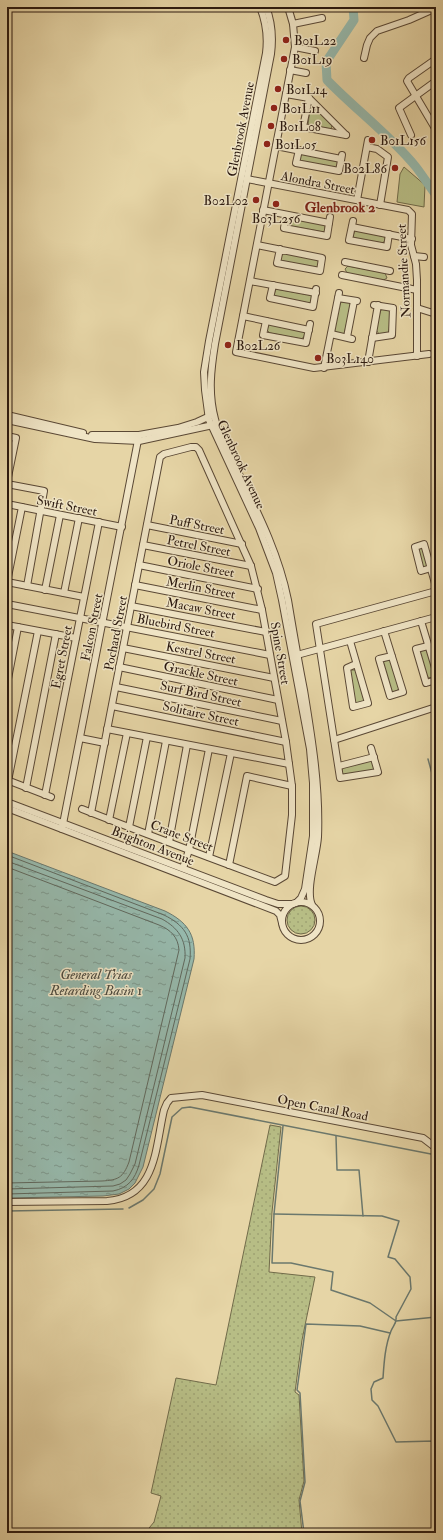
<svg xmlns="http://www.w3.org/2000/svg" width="443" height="1540" font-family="'IM FELL Double Pica',serif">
  <defs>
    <pattern id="grass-dots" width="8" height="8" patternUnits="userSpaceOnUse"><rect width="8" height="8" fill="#b7bd85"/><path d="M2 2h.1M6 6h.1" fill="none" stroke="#9ea272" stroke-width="1.8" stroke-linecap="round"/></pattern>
    <pattern id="water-ripples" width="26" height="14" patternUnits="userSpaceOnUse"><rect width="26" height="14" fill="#96b8ab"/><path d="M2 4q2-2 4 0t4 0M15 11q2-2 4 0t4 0" fill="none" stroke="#7b958a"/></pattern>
  </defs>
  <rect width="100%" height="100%" fill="#e6d5a6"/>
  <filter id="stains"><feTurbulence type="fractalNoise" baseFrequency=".005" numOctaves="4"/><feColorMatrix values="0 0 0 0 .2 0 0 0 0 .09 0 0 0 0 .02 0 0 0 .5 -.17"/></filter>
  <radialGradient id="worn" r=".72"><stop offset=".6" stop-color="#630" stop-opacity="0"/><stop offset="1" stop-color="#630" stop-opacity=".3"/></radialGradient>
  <g fill="url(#grass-dots)" stroke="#716b4a">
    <circle cx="301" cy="920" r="14"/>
    <polygon points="270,1125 281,1127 272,1212 269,1272 315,1277 302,1340 295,1392 299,1395 304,1481 299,1500 302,1533 145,1533 154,1522 161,1496 151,1493 176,1378 216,1385"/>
  </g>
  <g fill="#b7bd85" stroke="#716b4a">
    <polygon points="311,107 314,107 332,125 331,129 308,125 310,109"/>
    <polygon points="301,154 338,161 337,168 301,161 300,159"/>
    <polygon points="404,167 425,185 424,207 397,202 400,174"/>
    <polygon points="290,218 325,225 325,231 323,232 291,226 287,223"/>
    <polygon points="355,230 385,237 385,241 382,243 355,238 353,236"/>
    <polygon points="283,253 318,260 319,266 316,268 283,261 280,259"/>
    <polygon points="348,266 385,273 387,278 382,281 347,273 345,269"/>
    <polygon points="276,289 310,295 312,296 312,302 309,303 275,296 274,294"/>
    <polygon points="341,302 349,302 351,306 344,334 335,333 334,331 340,303"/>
    <polygon points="388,308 391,311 389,332 380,335 376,330 380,312 382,309"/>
    <polygon points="269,324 305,332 304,337 301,339 270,333 267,330"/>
    <polygon points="422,547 428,565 425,567 423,567 418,548"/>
    <polygon points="426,649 435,674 432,678 427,677 420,652"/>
    <polygon points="388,659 391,661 399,689 394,692 391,691 383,662"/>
    <polygon points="350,670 355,670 357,672 364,700 363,702 357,703 355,702"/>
    <polygon points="370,760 373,762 374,769 373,770 342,775 342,768"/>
  </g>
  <path fill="url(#water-ripples)" stroke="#6b786d" d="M7 851 165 911C187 922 196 934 194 959L143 1167 135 1183 129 1189 119 1194 103 1196 7 1198Z"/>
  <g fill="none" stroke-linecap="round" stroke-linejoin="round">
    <g stroke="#60685d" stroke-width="1">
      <path d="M7 855 164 915C184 925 192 936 190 959L139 1165C135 1179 128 1188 113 1191L7 1194"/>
      <path d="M7 861 162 919C178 928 186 939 185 958L135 1164 130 1174 126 1180 120 1184 113 1186 7 1189"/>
      <path d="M7 867 159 925C171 930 178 937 179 950L129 1162C123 1178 118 1180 102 1181L7 1183"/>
    </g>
    <g stroke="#6b786d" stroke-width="1.5">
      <polyline points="428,759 434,781 436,785"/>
      <polyline points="283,1126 274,1214 272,1263 291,1263 333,1272 331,1290 370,1303 396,1321 436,1317"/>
      <polyline points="336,1136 337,1170 359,1170 363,1216"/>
      <polyline points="129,1208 143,1200 154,1189 160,1174 172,1117 182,1108 190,1107 436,1155"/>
      <polyline points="7,1211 123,1209"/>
      <path d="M274 1214 382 1216 399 1221 388 1257 395 1259 410 1277 411 1289 396 1317C397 1323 393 1326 391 1331 385 1346 384 1363 383 1378L374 1382 371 1389 372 1400 378 1406 396 1442 434 1441 436 1443"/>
      <polyline points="304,1533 300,1501 305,1482 300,1393 297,1390 306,1324 360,1326 390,1333"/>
    </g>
    <path stroke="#96b8ab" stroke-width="9" d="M353 7 354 20 326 62 327 80C356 110 390 135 416 167 423 176 429 186 436 195"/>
    <defs>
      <g id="minor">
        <path d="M260 7C266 22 268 37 266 53L209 341 204 372 205 390 209 420 259 528 276 573 282 600 310 749 313 783V836L305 889 301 898 296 903"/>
        <path d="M266 7C272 22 273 38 271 54L215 344C211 369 208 393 215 419 220 438 230 456 239 474 259 515 279 555 288 600 293 630 298 660 304 690 312 739 320 787 318 837 317 855 305 890 312 905"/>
        <polyline points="288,7 293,24 295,47 236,352 314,368 429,354"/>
        <polyline points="293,24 322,18"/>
        <polyline points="295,47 315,51"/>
        <polyline points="364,58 367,45 370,38 377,31 409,20 436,8"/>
        <polyline points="436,59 409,78 407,81 436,130"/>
        <polyline points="290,70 306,73"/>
        <polyline points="286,94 309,98 346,135"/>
        <polyline points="309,98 303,127 346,135"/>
        <polyline points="411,135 399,108 436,81"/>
        <polyline points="276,146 341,159"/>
        <polyline points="367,147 377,149 388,157 380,205"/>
        <polyline points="299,150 296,163 339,171 342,155"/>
        <polyline points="247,179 408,210 412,214 411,245 416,264 417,280 417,356"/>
        <polyline points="357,200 368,140"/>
        <polyline points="263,210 329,223"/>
        <polyline points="286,215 284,228 327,236 330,217"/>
        <polyline points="353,221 349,240 387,247 389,234"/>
        <polyline points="352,227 412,239"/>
        <polyline points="257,245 322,258 320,271 277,263 280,249"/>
        <polyline points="414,256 424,257"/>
        <polyline points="345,262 390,271"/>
        <polyline points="342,275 417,290"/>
        <polyline points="250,281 316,293"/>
        <polyline points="273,285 270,298 313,307 316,289"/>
        <polyline points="338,298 357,301"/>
        <polyline points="417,308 436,314"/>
        <polyline points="243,316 309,330"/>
        <polyline points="266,321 263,335 306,343 310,324"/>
        <polyline points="331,334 352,339"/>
        <polyline points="347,337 354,301"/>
        <polyline points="372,338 392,335 393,308 374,305"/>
        <polyline points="368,362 378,305"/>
        <polyline points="324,368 339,293"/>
        <polyline points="7,415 83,433"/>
        <polyline points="7,420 95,439 139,441 213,425"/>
        <polyline points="92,435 139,435 178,428 197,422 210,416"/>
        <polyline points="7,436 16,438 7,482"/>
        <polyline points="7,484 44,491 27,586"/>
        <polyline points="7,504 122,527"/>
        <polyline points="147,525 242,544"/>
        <polyline points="143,545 251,566"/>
        <polyline points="139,565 258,589"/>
        <polyline points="431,568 421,571 415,547 424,544 436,587"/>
        <polyline points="7,582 84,597"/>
        <polyline points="7,582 22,507"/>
        <polyline points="135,585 262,610"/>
        <polyline points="45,590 60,515"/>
        <polyline points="64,593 79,518"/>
        <polyline points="7,604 270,655"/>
        <polyline points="131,606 266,632"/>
        <polyline points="421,621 436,671"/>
        <polyline points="7,625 76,638"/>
        <polyline points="384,631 403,692 390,696 379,659 392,656"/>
        <polyline points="350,641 368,703 353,707 347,668 356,664"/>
        <polyline points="428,646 416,649 426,683 436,680"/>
        <polyline points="123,648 274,678"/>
        <polyline points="297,655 436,617"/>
        <polyline points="119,667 278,700"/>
        <polyline points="7,684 18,627"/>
        <polyline points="116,687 282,721"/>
        <polyline points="112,706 286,742"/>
        <polyline points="107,729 289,764"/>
        <polyline points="80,738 105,743"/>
        <polyline points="334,740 436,707"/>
        <polyline points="371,748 378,772 340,778 316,624 436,591"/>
        <polyline points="339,766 374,757"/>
        <polyline points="7,780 51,797"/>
        <polyline points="8,781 38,631"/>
        <polyline points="26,788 56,634"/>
        <polyline points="45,795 99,522"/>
        <polyline points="7,802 266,900 278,904 293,904"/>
        <polyline points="7,808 276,911 280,915 282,923"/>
        <path d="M82 809C146 834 210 858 275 882L285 876 292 815V786L286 742 262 610 251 566 199 450 196 447H191L164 454 160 457 91 813"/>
        <polyline points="109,820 127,733"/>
        <polyline points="129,827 147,737"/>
        <polyline points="62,829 139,435"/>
        <polyline points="148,834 166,741"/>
        <polyline points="169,842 187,745"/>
        <polyline points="209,857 231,753"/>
        <polyline points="229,865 247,776 292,786"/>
        <polyline points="183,868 189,850 209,749"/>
        <circle cx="301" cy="921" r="19"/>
        <path d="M7 1202 107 1201C157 1197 155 1148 164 1110L167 1103 171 1098 202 1095 423 1138 436 1148"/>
      </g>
    </defs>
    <use href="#minor" stroke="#5a4835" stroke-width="8"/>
    <use href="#minor" stroke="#efe4c5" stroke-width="6"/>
  </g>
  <g fill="#8f2418" stroke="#efe4c5" stroke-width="1.5">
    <circle cx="286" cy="40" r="4"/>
    <circle cx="284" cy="59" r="4"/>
    <circle cx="278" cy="89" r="4"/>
    <circle cx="274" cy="108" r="4"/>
    <circle cx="271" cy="126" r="4"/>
    <circle cx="372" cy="140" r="4"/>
    <circle cx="267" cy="144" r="4"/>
    <circle cx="395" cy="168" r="4"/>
    <circle cx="256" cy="200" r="4"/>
    <circle cx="276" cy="204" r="4"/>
    <circle cx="228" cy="345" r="4"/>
    <circle cx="318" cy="358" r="4"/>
  </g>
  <g text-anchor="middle" stroke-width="3" stroke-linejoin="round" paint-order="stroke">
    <g font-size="13" fill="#2b190f" stroke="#efe4c5" text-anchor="start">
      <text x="294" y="45">B01L22</text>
      <text x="292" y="64">B01L19</text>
      <text x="286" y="94">B01L14</text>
      <text x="282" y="113">B01L11</text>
      <text x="279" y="131">B01L08</text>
      <text x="380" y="145">B01L156</text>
      <text x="275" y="149">B01L05</text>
      <text x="387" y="173" text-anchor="end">B02L86</text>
      <text x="248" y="205" text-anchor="end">B02L02</text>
      <text x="276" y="223" text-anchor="middle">B03L256</text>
      <text x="236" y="350">B02L26</text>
      <text x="326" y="363">B03L140</text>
    </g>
    <g font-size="13" fill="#2b190f" stroke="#efe4c5">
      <text transform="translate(240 129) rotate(-79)" y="5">Glenbrook Avenue</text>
      <text transform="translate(318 182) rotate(11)" y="5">Alondra Street</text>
      <text transform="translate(403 271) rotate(-93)" y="5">Normandie Street</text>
      <text transform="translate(242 464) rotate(65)" y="5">Glenbrook Avenue</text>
      <text transform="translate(67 505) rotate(11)" y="5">Swift Street</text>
      <text transform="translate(197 524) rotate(11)" y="5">Puff Street</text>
      <text transform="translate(199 545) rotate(11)" y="5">Petrel Street</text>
      <text transform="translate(201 566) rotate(11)" y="5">Oriole Street</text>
      <text transform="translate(201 587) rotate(11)" y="5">Merlin Street</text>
      <text transform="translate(201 608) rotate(11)" y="5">Macaw Street</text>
      <text transform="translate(176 625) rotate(11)" y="5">Bluebird Street</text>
      <text transform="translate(91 627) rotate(-79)" y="5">Falcon Street</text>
      <text transform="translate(115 633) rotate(-79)" y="5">Pochard Street</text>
      <text transform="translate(201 652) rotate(11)" y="5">Kestrel Street</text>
      <text transform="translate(281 653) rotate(80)" y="5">Spine Street</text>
      <text transform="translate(61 657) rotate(-79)" y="5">Egret Street</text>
      <text transform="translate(201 673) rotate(12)" y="5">Grackle Street</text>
      <text transform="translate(201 693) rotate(12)" y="5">Surf Bird Street</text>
      <text transform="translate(201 713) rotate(12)" y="5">Solitaire Street</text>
      <text transform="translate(182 835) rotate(21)" y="5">Crane Street</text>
      <text transform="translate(153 845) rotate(21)" y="5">Brighton Avenue</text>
      <text transform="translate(323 1107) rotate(11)" y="5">Open Canal Road</text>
    </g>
    <g font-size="14" font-weight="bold" fill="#7a1f14" stroke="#efe4c5">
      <text x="340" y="212">Glenbrook 2</text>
    </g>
    <g font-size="14" font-style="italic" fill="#4b493e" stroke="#efe4c5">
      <text x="96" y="979">General Trias<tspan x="96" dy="16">Retarding Basin 1</tspan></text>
    </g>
  </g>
  <rect width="443" height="1540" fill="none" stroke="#e6d5a6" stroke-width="24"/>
  <rect x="8" y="8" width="427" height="1524" fill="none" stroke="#2b190f" stroke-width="2"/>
  <rect x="12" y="12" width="419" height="1516" fill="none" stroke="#2b190f"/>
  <rect width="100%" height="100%" filter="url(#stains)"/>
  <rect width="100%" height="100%" fill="url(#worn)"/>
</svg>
